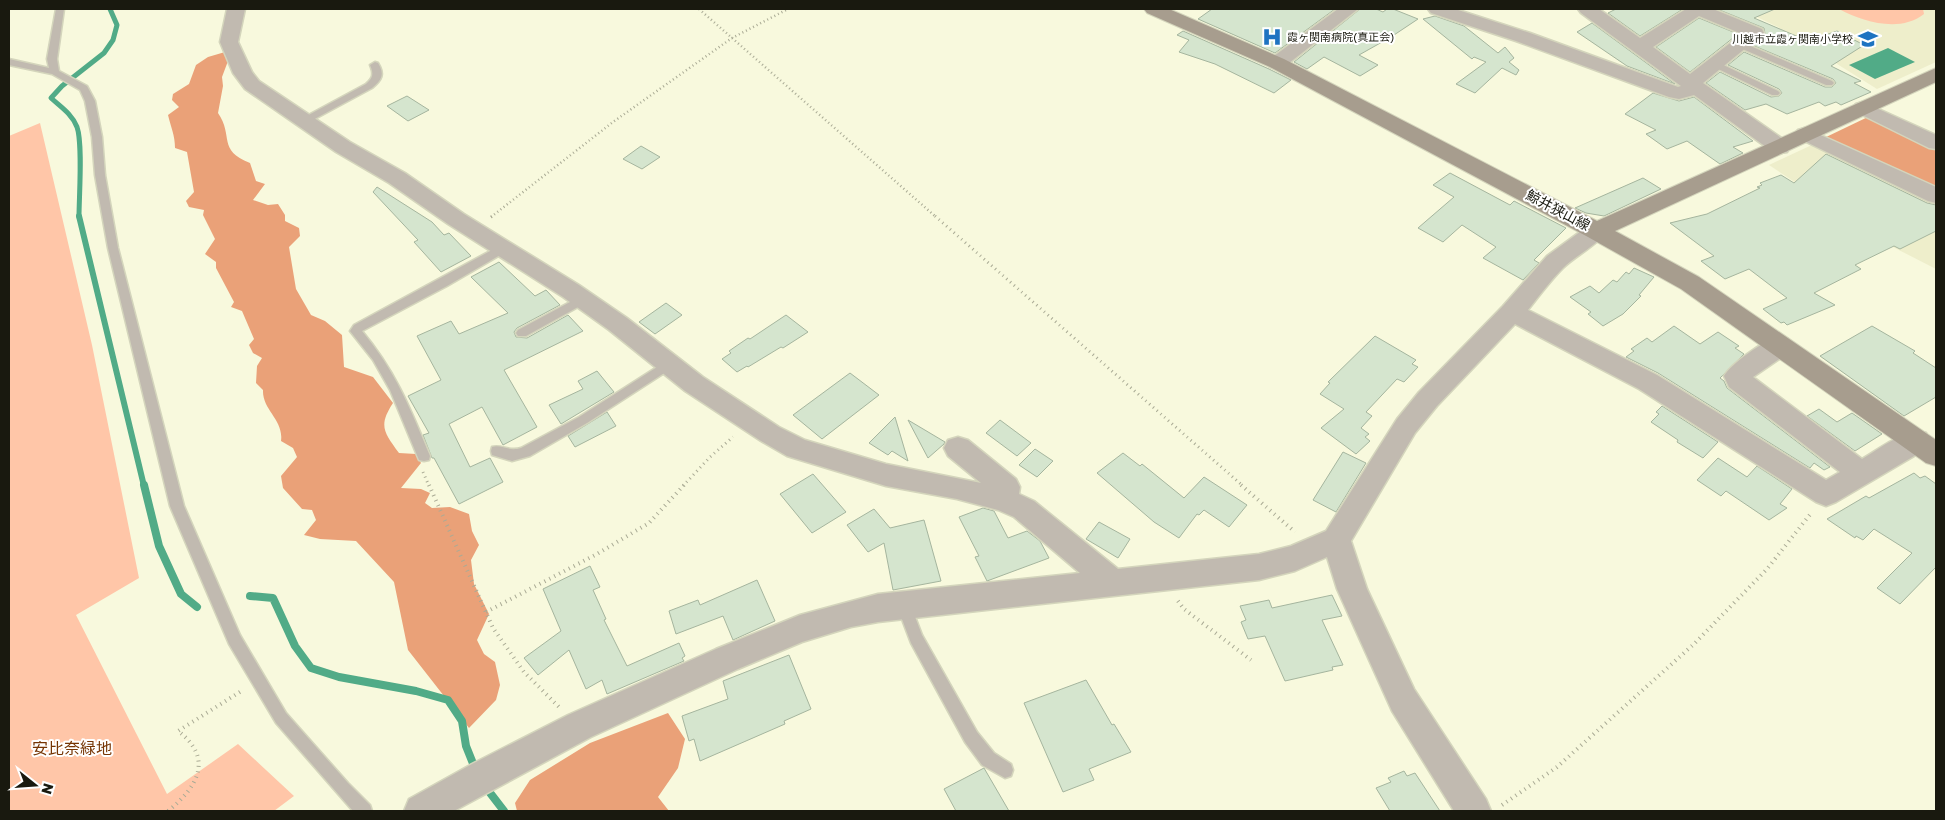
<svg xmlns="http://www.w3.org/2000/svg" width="1945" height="820" font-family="'Golos Text','Noto Sans JP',sans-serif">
  <rect width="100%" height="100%" fill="#f8f9dd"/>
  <g fill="#eeeecb">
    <polygon points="1740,9 1936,9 1936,62 1877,89 1778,27"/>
    <polygon points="1814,144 1821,144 1936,199 1936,269 1891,246 1769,165"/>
  </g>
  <g fill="#ffc6a8">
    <path d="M1839 9H1923L1924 14C1900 33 1863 22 1839 9Z"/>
    <polygon points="40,123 92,345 139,578 76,615 167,794 238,744 294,796 274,811 9,811 9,136"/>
  </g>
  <g fill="#eaa178">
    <path d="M225 52 228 61 222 77 223 86 218 113C234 136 217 150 250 163L256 181 265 184 253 200 268 205 278 204 285 215V221L299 228 300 236 289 247 296 289 311 315 325 321 342 335 344 367 373 377 393 403C378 426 384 432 399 453L416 454 421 463 401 488 421 489 430 493 425 503 432 508 450 507 469 514 472 531 479 545 471 560 474 584 489 614 477 640 484 654 495 662 500 685 496 700 469 728 408 650 394 582 356 541 320 539 304 535 316 520 312 510 302 509 283 488 281 476 297 457 293 448 281 441C284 420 262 410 263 390L256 383 257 366 262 358 253 353 249 345 254 339 242 311 231 307 234 302 216 268V262L205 254 215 239 203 215 204 210 189 207 186 201 194 192 187 152 175 148C175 135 171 128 168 115L179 107 172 100 173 94 189 84 196 65 208 57Z"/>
    <polygon points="1872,115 1936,146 1936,192 1822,139"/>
    <polygon points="668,713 685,739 678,768 658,797 669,811 517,811 515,803 530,780 590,743"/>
  </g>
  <polygon fill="#51ab87" points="1888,48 1915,62 1875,79 1849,65"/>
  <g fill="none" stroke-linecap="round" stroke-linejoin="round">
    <path stroke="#51ab87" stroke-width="5" d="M79 217C79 196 83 144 77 127 72 114 61 107 51 98L62 86 104 53 113 40 117 25 110 9"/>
    <polyline stroke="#51ab87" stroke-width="6" points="79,216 144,486"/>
    <g stroke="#51ab87" stroke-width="8">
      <polyline points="144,485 159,546 181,594 197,607"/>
      <polyline points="250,596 273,598 295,646 311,668 339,677 416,691 448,700 462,721 466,746 476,771"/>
      <polyline points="484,785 504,811"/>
    </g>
  </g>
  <g fill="#d5e5ce" stroke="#a5b59e">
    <polygon points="1212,9 1335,9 1275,53 1198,19"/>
    <polygon points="1360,9 1376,9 1383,12 1387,9 1393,9 1418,19 1391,37 1359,55 1378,65 1360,76 1324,57 1307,69 1294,62"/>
    <polygon points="1616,9 1683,9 1640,36 1608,13"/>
    <polygon points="1717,9 1775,9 1754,18 1808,41 1837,31 1864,45 1831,66 1861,81 1854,83 1871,92 1841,105 1836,102 1825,106 1819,102 1787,114 1766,104 1745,110 1706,83 1720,72 1771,97 1779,96 1782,93 1779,89 1728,65 1744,52 1825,87 1832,87 1836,83 1833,79 1752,45 1765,34 1764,28"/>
    <polygon points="1435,16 1464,26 1498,53 1505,47 1514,58 1509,62 1519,70 1516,75 1502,68 1475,93 1456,84 1486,62 1474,57 1472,59 1423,19"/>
    <polygon points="1699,18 1738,34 1690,72 1656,47"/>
    <polygon points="1592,23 1675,84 1627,66 1577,32"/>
    <polygon points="1183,31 1269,69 1291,80 1274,93 1215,64 1179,52 1189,40 1177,35"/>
    <polygon points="1653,93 1679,101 1694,97 1753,141 1733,147 1743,153 1720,164 1687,141 1667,149 1646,134 1656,130 1625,114"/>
    <polygon points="407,96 429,110 408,121 387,106"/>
    <polygon points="641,146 660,157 642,169 623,159"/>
    <polygon points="1826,154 1927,203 1936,205 1936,231 1900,249 1894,246 1855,265 1861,269 1814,293 1835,305 1787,325 1784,322 1781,323 1763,309 1787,298 1749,269 1725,279 1701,261 1714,256 1670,223 1707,214 1760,188 1757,187 1762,185 1760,183 1781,175 1794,183"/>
    <polygon points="1450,173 1510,205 1514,201 1566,228 1534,260 1539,263 1523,280 1483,258 1496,247 1462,225 1443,242 1418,228 1454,197 1433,185"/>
    <polygon points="1643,178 1661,189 1604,216 1586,213 1575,208"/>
    <polygon points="377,187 432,222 444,235 449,233 471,256 441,272 414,242 418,240 373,192"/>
    <polygon points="499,262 535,296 546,290 560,305 517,328 514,332 516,337 527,338 568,315 583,331 504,370 537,427 503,445 482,407 449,424 470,467 490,458 503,482 459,504 434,458 432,458 423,435 429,433 408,396 441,380 417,336 451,321 459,334 508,313 471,277"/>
    <polygon points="1634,268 1654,277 1639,295 1641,296 1623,314 1603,326 1588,314 1591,312 1570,297 1590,286 1599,293 1613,280 1617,282 1626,272 1629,274"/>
    <polygon points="666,303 682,315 655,334 639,322"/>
    <polygon points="786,315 808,332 783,348 781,347 748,367 747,366 737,372 722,359 731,353 729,351 748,338 750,339"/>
    <polygon points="1674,326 1700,344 1718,332 1739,346 1735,348 1744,354 1720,378 1724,381 1727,388 1830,467 1824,470 1814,463 1810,468 1658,373 1626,357 1634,351 1631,349 1647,338 1652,342"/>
    <polygon points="1872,326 1915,351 1913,353 1936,368 1936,397 1904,416 1820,356"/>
    <polygon points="1375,336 1416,360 1412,364 1418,367 1404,382 1397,379 1366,412 1372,416 1361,428 1369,434 1365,437 1370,441 1356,454 1321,428 1344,409 1320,394 1330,383 1328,382"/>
    <polygon points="597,371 614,392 561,424 549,405 583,389 578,381"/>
    <polygon points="850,373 879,395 822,439 793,415"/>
    <polygon points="1662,406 1718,442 1703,458 1677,442 1678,440 1651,422 1659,414 1656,412"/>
    <polygon points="1819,409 1837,422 1852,413 1882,434 1855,451 1807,416"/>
    <polygon points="607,412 616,426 575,447 568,436"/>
    <polygon points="895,417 908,461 892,451 888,455 869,443"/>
    <polygon points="908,420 945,442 944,444 928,458"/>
    <polygon points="1000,420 1031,443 1017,456 986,433"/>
    <polygon points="1035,449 1053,461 1037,477 1019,465"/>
    <polygon points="1343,452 1366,463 1336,512 1313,500"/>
    <polygon points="1123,453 1140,466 1142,464 1184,498 1204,477 1247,505 1229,527 1204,510 1199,515 1197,514 1179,538 1154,522 1097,473"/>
    <polygon points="1718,458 1747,477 1757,466 1792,489 1780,504 1787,508 1769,520 1726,491 1721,496 1697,480"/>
    <polygon points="1914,473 1920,478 1925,476 1936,484 1936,567 1900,604 1877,588 1912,553 1874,529 1863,540 1856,536 1855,538 1827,519 1866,496 1869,498"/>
    <polygon points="813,474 846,512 812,533 780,494"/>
    <polygon points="983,508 994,511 1008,538 1027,531 1040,541 1049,558 987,581 975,557 979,556 959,517"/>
    <polygon points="874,509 890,528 924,520 941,581 893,590 884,543 868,552 847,525"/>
    <polygon points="1099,522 1130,539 1118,558 1086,539"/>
    <polygon points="590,566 600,587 593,590 606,619 604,620 627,666 679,643 685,656 682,658 684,661 607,694 602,680 586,689 569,650 538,675 524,658 561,631 543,589"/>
    <polygon points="757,580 775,621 733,640 723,616 676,634 669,611 698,600 700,605"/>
    <polygon points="1332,595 1342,616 1322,620 1343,665 1332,667 1333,670 1285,681 1265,636 1248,639 1241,622 1246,620 1240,606 1269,600 1272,608"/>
    <polygon points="789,655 811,709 784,721 785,724 700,761 694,739 689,741 682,716 728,699 723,681"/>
    <polygon points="1086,680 1112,725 1114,724 1131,752 1089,769 1094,780 1063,792 1024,703"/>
    <polygon points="984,768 1009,811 956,811 944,789"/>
    <polygon points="1404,771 1407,776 1415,773 1440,811 1390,811 1376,788 1391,782 1388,778"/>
  </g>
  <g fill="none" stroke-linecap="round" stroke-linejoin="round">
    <defs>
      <g id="lane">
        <polygon points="56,9 64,9 57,59 59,71 87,86 95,101 102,137 105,175 118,248 184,506 240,635 286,713 348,783 370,805 372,811 353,811 276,723 229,644 170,506 108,248 95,175 92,137 85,101 80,90 52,74 9,65 9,59 49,68 47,59"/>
        <polygon points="1741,42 1832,81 1834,83 1832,85 1826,85 1738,47 1737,45"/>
        <polygon points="1715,61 1778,91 1780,93 1778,95 1772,95 1712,66 1712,62"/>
        <path d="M375 62 378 63C385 74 382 80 372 88L309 122H303V118L366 84C373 78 374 74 370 65Z"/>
        <path d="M503 244 507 245 508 248 507 251 447 286 362 331C396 372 410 408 430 456L429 460 424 461 419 460 390 390 373 360 350 331 354 325Z"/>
        <polygon points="583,295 587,296 589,299 587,302 526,336 518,336 516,333 518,330"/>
        <path d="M668 360 674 365 672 368 587 423 530 456 512 461 492 455 491 451 492 447C502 444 508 452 521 448L579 417Z"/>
        <polygon points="904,600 909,601 922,635 977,732 994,753 1011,764 1013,770 1011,776 1005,778 982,765 965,742 911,643 897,606 899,601"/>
      </g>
      <g id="street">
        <path d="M227 9H245L238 42 252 72 259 81 350 142 405 173 464 214 579 285 627 318 703 377 779 427 805 440 886 464 981 483 948 456 944 448 948 440 958 437 968 440 1016 479 1020 487 1019 494 1034 501 1118 569 1259 554 1291 546 1326 531 1397 419 1419 392 1503 306 1547 256 1588 226 1596 223 1604 226 1607 231C1599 244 1575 256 1563 268 1550 281 1539 296 1528 310L1657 375 1826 480 1840 472 1729 387 1724 376C1731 364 1763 341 1776 338 1780 337 1784 338 1788 339L1791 346 1788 353 1753 377 1862 459C1880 449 1905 427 1926 433L1929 441 1926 449 1836 502 1826 506 1816 502 1639 389 1515 324 1437 406 1415 433 1351 541 1367 589 1414 689 1486 799 1491 811H1454L1392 711 1337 589 1327 557 1295 571 1259 580 878 622 851 627 802 642 738 669 591 737 454 811H404L409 799 472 764 568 715 716 649 800 615 878 594 1080 573 1014 517 998 510 957 499 886 486 787 456 761 441 685 391 609 330 563 297 448 224 389 183 336 152 245 89 233 73 220 42Z"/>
        <polygon points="1338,9 1358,9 1284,67 1277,69 1270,67 1267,63 1270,59"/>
        <path d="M1428 9H1455L1530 33 1678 87 1681 86 1581 13 1578 9H1599L1640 38 1686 9H1713L1762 29 1764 33 1703 83 1787 142 1790 147 1787 152 1780 153 1773 152 1694 95 1679 99 1669 97 1516 41 1431 13ZM1699 16 1742 34 1690 74 1653 47Z"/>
        <polygon points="1863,102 1936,135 1936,149 1929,148 1856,112 1853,108 1856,104"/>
        <polygon points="1805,128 1936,187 1936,203 1928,201 1798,138 1795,134 1798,130"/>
      </g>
      <polygon id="secondary" points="1144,9 1169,9 1284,59 1597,221 1936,68 1936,82 1615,231 1699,277 1936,440 1936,466 1926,463 1681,289 1588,237 1270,67 1147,13"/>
    </defs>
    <use href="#lane" stroke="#d4d5bc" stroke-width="3"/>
    <use href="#street" stroke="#d4d5bc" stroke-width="3"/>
    <use href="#secondary" stroke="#d4d5bc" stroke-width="2"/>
    <g stroke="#aaab95" stroke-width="2.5" stroke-dasharray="1 3" stroke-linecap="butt">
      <polyline points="699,9 936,217"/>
      <polyline points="491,217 613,122 732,38 788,9"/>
    </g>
    <g stroke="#aaab95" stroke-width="3" stroke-dasharray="1 4" stroke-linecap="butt">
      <polyline points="935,216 1243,486"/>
      <polyline points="491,217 493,216"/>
      <polyline points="423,472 429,486"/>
      <polyline points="683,486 710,457 733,437"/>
    </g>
    <g stroke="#aaab95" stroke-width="4" stroke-dasharray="1 4.5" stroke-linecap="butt">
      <polyline points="429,485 493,628 524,672 559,707"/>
      <polyline points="1241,485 1295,532"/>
      <polyline points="1178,601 1184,609 1251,660"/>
      <polyline points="486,612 597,554 649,523 684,485"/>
      <polyline points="1502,805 1557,767 1694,644 1767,569 1812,512"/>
      <path d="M168 811C198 787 214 758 178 731L243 690"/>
    </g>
    <use href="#lane" fill="#c1bab0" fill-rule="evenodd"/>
    <use href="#street" fill="#c1bab0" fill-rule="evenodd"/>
    <use href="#secondary" fill="#a79d8e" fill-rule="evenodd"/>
  </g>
  <defs>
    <symbol id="hospital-bare" viewBox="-9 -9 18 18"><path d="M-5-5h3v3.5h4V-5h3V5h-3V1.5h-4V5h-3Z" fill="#1e73c1" stroke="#fff" stroke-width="2.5" paint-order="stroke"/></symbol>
    <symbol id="school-bare" viewBox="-9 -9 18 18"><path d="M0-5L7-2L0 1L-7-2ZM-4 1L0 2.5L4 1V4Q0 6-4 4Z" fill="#1e73c1" stroke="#fff" stroke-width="2.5" paint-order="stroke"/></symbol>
  </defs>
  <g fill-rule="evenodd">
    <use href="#hospital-bare" x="1258" y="23" width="28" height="28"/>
    <use href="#school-bare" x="1854" y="25" width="28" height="28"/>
  </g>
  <g text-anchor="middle" stroke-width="4" stroke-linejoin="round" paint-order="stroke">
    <g font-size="11" fill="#19190f" stroke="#fff" text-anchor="start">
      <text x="1287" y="41">霞ヶ関南病院(真正会)</text>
      <text x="1853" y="43" text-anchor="end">川越市立霞ヶ関南小学校</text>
    </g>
    <g font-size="14" fill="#19190f" stroke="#fff">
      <text transform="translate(1558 210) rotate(28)" y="5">鯨井狭山線</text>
    </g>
    <g font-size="16" fill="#763504" stroke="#fff">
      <text x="72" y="754">安比奈緑地</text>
    </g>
  </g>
  <rect width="1945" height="820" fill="none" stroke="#19190f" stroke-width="20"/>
  <g transform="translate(35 785) rotate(107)" stroke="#ffffff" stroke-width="4" paint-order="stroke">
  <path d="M0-4L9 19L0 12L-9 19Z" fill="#19190f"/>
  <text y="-8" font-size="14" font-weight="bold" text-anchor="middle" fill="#19190f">N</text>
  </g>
</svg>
